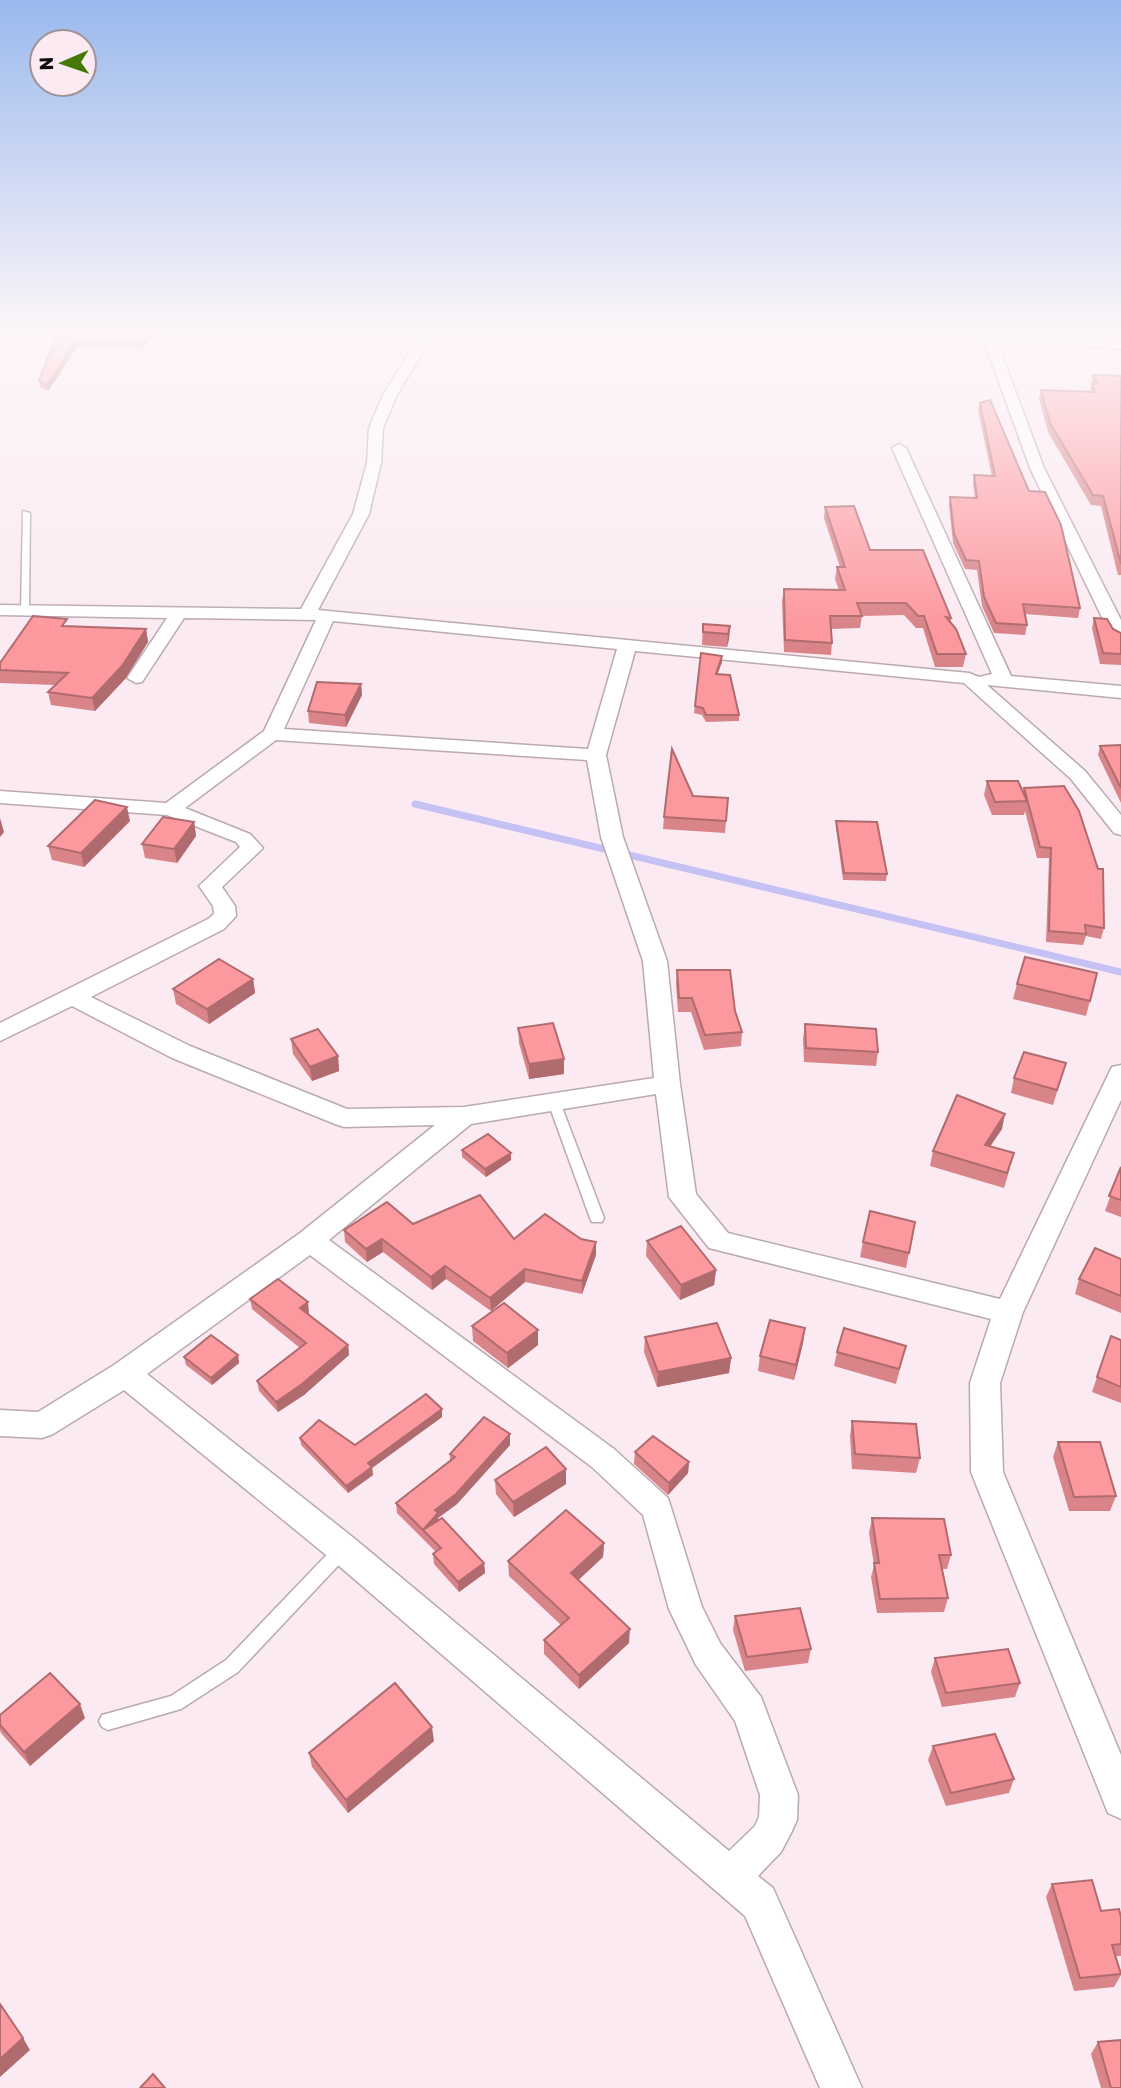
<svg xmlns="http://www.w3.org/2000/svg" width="1121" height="2088" font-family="Rubik,sans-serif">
  <rect width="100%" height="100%" fill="#fbeaf2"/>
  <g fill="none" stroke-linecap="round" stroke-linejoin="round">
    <polyline stroke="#c6c1f4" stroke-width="7" points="415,804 1121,972"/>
    <defs>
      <g id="lane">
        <polygon points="23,511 30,513 29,610 25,613 21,610"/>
        <polygon points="554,1098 560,1102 604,1218 602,1222 592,1222 590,1218 548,1102"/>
        <polygon points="343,1542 349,1544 351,1549 349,1554 238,1672 181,1709 108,1730 102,1727 99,1721 102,1715 171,1696 226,1660 337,1544"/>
      </g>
      <g id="street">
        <path d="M421 334H433L397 395 383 428 381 463 369 514 318 610 969 673 979 677 992 674 892 448 899 444 906 448 1011 676 1121 686V698L987 685 1085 771 1121 815V835L1114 833 1071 779 964 683 635 651 606 755 623 837 667 961 680 1084 696 1194 728 1233 1000 1299 1109 1073 1112 1067 1121 1065V1100L1023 1312 1000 1383 1003 1472 1121 1755V1819L1108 1813 971 1472 970 1383 991 1319 709 1248 669 1197 656 1094 471 1124 329 1240 614 1449 668 1498 702 1607 720 1643 761 1697 798 1795 797 1820 791 1833 781 1852 758 1876 773 1888 862 2088H820L745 1916 331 1559 124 1390 53 1434 42 1438 0 1436V1410L38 1412 114 1365 300 1233 435 1125 344 1127 335 1124 172 1058 72 1006 0 1041V1023L208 919 214 914 213 906 199 886 240 847 236 842 167 815 0 803V791L166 803 264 731 316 620 184 618 142 682 136 683 127 678 167 618 0 615V605L301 609 353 514 367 463 369 428 383 395ZM333 621 617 649 588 749 284 729ZM276 740 587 760 601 837 643 961 654 1078 464 1107 347 1109 190 1046 91 997 224 929 236 916 235 906 222 887 263 848 250 834 185 808ZM310 1255 592 1467 643 1515 669 1609 696 1665 735 1721 760 1795 759 1817 755 1826 729 1851 355 1539 147 1374Z"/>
        <polygon points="969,334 1026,334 1121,341 1121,349 996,339 1044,468 1121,620 1121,643 1112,638 1030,468 983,338"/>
      </g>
    </defs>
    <use href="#lane" stroke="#baa9b1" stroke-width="3"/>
    <use href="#street" stroke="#baa9b1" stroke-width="3"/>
    <use href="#lane" fill="#fff" fill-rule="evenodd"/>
    <use href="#street" fill="#fff" fill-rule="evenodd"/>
  </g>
  <g fill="#d98489">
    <polygon points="57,334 157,334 140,350 78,346 48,391 40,387 39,381"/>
    <polygon points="1093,375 1121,376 1121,575 1118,575 1101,506 1091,505 1048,432 1039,399 1041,390 1090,392"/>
    <polygon points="980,403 1029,491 1080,608 1078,618 1025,614 1027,625 1025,635 994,633 982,606 977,570 965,569 953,543 949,506 950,497 975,498 973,484 974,475 992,476 978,411"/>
    <polygon points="825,507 870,550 951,618 951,622 966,654 963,667 935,667 923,628 916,628 904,615 862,616 860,628 831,629 832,643 831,655 784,652 782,601 784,589 839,590 835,579 837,567 840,567 824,518"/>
    <polygon points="1094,618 1121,633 1121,665 1100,664 1092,628"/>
    <polygon points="703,624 730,626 729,639 727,647 702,645"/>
    <polygon points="69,626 146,629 148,642 125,679 95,711 51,705 48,692 55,685 0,683 0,663"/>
    <polygon points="701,653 722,662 717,674 739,715 739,721 706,722 702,715 694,713"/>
    <polygon points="361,684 362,695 346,727 309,723 308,711"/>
    <polygon points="1121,745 1121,803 1098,755 1100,746"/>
    <polygon points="987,781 1023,792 1024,788 1104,928 1101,939 1086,936 1083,945 1046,942 1049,858 1037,858 1025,811 1024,815 992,815 984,795"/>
    <polygon points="664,817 726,821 725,833 663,829"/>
    <polygon points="130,821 84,867 52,860 48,846"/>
    <polygon points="836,821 887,874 886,881 843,880 836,828"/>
    <polygon points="194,822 196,836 177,863 145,858 142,844"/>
    <polygon points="677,970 735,1011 742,1032 741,1046 704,1050 691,1012 678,1012 676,984"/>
    <polygon points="1097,973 1086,1016 1013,999 1017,984"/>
    <polygon points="253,979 255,993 209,1024 176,1004 173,989"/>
    <polygon points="805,1024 878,1052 876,1066 804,1062 803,1039"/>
    <polygon points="518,1028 564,1059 564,1074 529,1079 519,1043"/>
    <polygon points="291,1039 338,1056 339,1071 312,1081 293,1054"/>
    <polygon points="1066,1063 1053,1105 1011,1093 1014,1078"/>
    <polygon points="1002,1129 990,1146 1010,1168 1004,1188 930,1166 933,1151"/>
    <polygon points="462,1150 511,1153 511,1160 486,1177 462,1157"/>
    <polygon points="1121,1167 1121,1217 1105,1211"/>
    <polygon points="915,1222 906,1268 860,1257 863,1242"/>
    <polygon points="413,1224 514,1239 596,1255 582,1294 525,1282 491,1311 446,1279 432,1290 383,1252 367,1262 345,1242 344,1230"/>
    <polygon points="647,1241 716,1270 714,1285 680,1300 646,1256"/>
    <polygon points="1121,1259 1121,1313 1075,1294 1079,1279"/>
    <polygon points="250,1299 309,1313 308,1314 348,1345 349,1355 304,1395 278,1412 259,1391 257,1381 300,1348 252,1309"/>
    <polygon points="472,1326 538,1345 508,1368 473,1341"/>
    <polygon points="805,1328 803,1343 794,1380 758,1371 760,1356"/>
    <polygon points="1111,1336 1121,1340 1121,1403 1092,1392"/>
    <polygon points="645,1337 731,1358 729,1373 657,1387 644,1352"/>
    <polygon points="837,1352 902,1361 896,1384 834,1366"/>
    <polygon points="238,1355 239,1363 212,1385 186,1365 184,1357"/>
    <polygon points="442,1409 442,1417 372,1468 373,1475 348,1493 301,1445 300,1438 355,1445"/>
    <polygon points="852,1421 920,1458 916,1473 852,1469 850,1436"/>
    <polygon points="510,1434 510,1445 457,1504 438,1518 439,1520 484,1563 485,1573 459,1592 434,1564 433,1554 435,1551 397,1513 396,1503 450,1461 450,1454"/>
    <polygon points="1058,1442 1116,1496 1110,1511 1069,1511 1053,1457"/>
    <polygon points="635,1452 689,1462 688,1473 668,1495 634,1464"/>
    <polygon points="566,1469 566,1484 514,1517 496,1494 495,1480"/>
    <polygon points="872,1518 951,1555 947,1569 942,1569 948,1598 944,1612 877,1613 871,1577 874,1565 869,1533"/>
    <polygon points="604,1543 603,1557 578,1580 629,1643 579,1689 544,1654 544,1640 561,1625 509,1576 508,1561"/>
    <polygon points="735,1616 811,1649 808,1663 745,1671 733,1630"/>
    <polygon points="935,1658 1020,1683 1015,1697 942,1707 931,1672"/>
    <polygon points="0,1715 85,1718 30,1766 1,1733 0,1730"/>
    <polygon points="434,1741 348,1813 312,1767 309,1753"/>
    <polygon points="933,1746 1014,1779 1009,1793 946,1806 928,1760"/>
    <polygon points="1052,1884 1101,1911 1121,1917 1121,1956 1115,1956 1121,1975 1114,1987 1074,1991 1046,1897"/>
    <polygon points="1098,2042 1121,2088 1101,2088 1091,2054"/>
  </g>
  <g fill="#b06b6f">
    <polygon points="150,334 157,334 140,350 139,344"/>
    <polygon points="77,340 78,346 48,391 47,385"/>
    <polygon points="730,626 729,639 727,647 728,634"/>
    <polygon points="146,629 148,642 125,679 95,711 92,698"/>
    <polygon points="722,656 722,662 715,681 716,674"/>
    <polygon points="361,684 362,695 346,727 345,715"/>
    <polygon points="127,807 130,821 84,867 81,853"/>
    <polygon points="0,818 4,832 0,837"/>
    <polygon points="194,822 196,836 177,863 174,849"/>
    <polygon points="253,979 255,993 209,1024 207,1009"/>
    <polygon points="338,1056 339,1071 312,1081 310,1067"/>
    <polygon points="564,1059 564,1074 529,1079 529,1064"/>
    <polygon points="1005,1114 1002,1129 981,1160 985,1145"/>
    <polygon points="511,1153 511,1160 486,1177 485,1169"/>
    <polygon points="382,1239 383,1252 367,1262 366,1249"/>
    <polygon points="596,1242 596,1255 582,1294 582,1281"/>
    <polygon points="445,1266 446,1279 432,1290 431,1277"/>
    <polygon points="525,1269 525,1282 491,1311 490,1298"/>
    <polygon points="716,1270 714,1285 680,1300 681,1285"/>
    <polygon points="308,1302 309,1313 302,1318 300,1308"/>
    <polygon points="805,1328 803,1343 794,1380 796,1365"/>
    <polygon points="538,1330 538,1345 508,1368 507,1353"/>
    <polygon points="348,1345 349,1355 304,1395 278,1412 276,1402"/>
    <polygon points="238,1355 239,1363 212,1385 211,1378"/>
    <polygon points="731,1358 729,1373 657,1387 658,1372"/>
    <polygon points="442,1409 442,1417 372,1468 373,1475 348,1493 346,1486 368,1463"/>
    <polygon points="510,1434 510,1445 457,1504 438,1518 439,1523 423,1530 435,1510"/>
    <polygon points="689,1462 688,1473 668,1495 669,1483"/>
    <polygon points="566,1469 566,1484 514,1517 513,1502"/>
    <polygon points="604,1543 603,1557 570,1588 571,1573"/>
    <polygon points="484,1563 485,1573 459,1592 458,1582"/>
    <polygon points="630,1629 629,1643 579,1689 579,1675"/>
    <polygon points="80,1704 85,1718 30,1766 24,1752"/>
    <polygon points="432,1727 434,1741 348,1813 346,1800"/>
    <polygon points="23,2038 30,2050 0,2077 0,2059"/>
  </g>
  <g fill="#fc999f" stroke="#b06b6f" stroke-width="2">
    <polygon points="57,334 150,334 139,344 77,340 47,385 39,381"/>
    <polygon points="1093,375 1121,376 1121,564 1103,496 1093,495 1050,423 1041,390 1095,392 1092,384 1097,384"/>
    <polygon points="990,400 1029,491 1045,492 1061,525 1080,608 1023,604 1027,625 996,623 984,597 979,561 966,560 954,534 950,497 977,498 974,475 995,476 980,403"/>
    <polygon points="854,506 870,550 923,550 951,618 946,617 956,629 966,654 937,654 924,616 918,616 906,603 857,603 862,616 830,616 832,643 785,640 784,589 845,590 837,567 845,567 825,507"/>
    <polygon points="33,616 67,619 62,626 146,629 122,666 92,698 48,692 68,673 0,670 0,663"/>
    <polygon points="1094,618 1107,619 1113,629 1121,633 1121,654 1103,653"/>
    <polygon points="703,624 730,626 728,634 703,632"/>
    <polygon points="701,653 722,656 716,674 730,675 739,715 706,715 703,708 695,706"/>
    <polygon points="317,682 361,684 345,715 308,711"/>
    <polygon points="1121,745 1121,788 1100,746"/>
    <polygon points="672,749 693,796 728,798 726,821 664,817"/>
    <polygon points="987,781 1018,781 1027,801 995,802"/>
    <polygon points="1064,786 1079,811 1098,869 1103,869 1104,928 1085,925 1086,934 1049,931 1051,848 1040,847 1024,788"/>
    <polygon points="95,800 127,807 81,853 48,846"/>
    <polygon points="163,817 194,822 174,849 142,844"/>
    <polygon points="836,821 877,822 887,874 844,873"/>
    <polygon points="1025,957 1097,973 1090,1001 1017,984"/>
    <polygon points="219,959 253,979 207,1009 173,989"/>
    <polygon points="677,970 730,970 735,1011 742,1032 705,1035 692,998 679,998"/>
    <polygon points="553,1023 564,1059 529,1064 518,1028"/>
    <polygon points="805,1024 876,1029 878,1052 806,1048"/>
    <polygon points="318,1029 338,1056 310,1067 291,1039"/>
    <polygon points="1024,1052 1066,1063 1057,1090 1014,1078"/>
    <polygon points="957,1095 1005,1114 985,1145 1014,1153 1007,1173 933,1151"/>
    <polygon points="488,1134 511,1153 485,1169 462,1150"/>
    <polygon points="1121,1167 1121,1200 1109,1196"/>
    <polygon points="480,1195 514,1239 545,1214 581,1239 596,1242 582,1281 525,1269 490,1298 445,1266 431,1277 382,1239 366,1249 344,1230 387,1202 413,1224"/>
    <polygon points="870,1211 915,1222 909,1253 863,1242"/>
    <polygon points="681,1226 716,1270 681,1285 647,1241"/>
    <polygon points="1095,1248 1121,1259 1121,1296 1079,1279"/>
    <polygon points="278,1279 308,1302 300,1308 348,1345 302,1384 276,1402 257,1381 306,1343 250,1299"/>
    <polygon points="504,1303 538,1330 507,1353 472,1326"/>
    <polygon points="770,1320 805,1328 796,1365 760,1356"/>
    <polygon points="717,1323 731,1358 658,1372 645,1337"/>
    <polygon points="844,1328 906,1346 899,1369 837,1352"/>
    <polygon points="211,1335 238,1355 211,1378 184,1357"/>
    <polygon points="1111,1336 1121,1340 1121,1387 1097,1377"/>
    <polygon points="426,1394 442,1409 368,1463 372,1467 346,1486 300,1438 319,1420 355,1445"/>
    <polygon points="484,1417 510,1434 456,1494 435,1510 438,1513 423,1530 442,1518 484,1563 458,1582 433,1554 441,1548 396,1503 455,1457 450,1454"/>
    <polygon points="852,1421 916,1424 920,1458 855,1454"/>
    <polygon points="653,1436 689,1462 669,1483 635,1452"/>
    <polygon points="1058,1442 1100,1442 1116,1496 1074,1497"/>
    <polygon points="546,1447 566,1469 513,1502 495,1480"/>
    <polygon points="566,1510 604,1543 571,1573 630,1629 579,1675 544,1640 569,1618 508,1561"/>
    <polygon points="872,1518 944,1519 951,1555 939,1555 948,1598 880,1599 874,1563 879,1563"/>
    <polygon points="800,1608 811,1649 747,1657 735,1616"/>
    <polygon points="1008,1649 1020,1683 946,1693 935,1658"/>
    <polygon points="50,1673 80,1704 24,1752 0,1725 0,1715"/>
    <polygon points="395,1683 432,1727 346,1800 309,1753"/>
    <polygon points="995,1734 1014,1779 951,1793 933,1746"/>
    <polygon points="1092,1880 1101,1911 1119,1909 1121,1917 1121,1944 1112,1945 1121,1974 1080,1978 1052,1884"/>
    <polygon points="0,2004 23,2038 0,2059"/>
    <polygon points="1121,2040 1121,2088 1111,2088 1098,2042"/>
    <polygon points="153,2074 165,2088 140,2088"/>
  </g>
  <linearGradient id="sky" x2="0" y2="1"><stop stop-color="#9ab9ed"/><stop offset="0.53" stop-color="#fdf6f9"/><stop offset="1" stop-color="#fdf6f9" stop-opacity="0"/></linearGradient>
  <rect width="1121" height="626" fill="url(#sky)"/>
  <g transform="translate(63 63) rotate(268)"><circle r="33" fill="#fbeaf2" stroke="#9f9298" stroke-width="2"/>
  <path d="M0-5L12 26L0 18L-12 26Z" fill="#467903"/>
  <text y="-10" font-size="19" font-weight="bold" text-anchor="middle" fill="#140e11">N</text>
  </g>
</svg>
